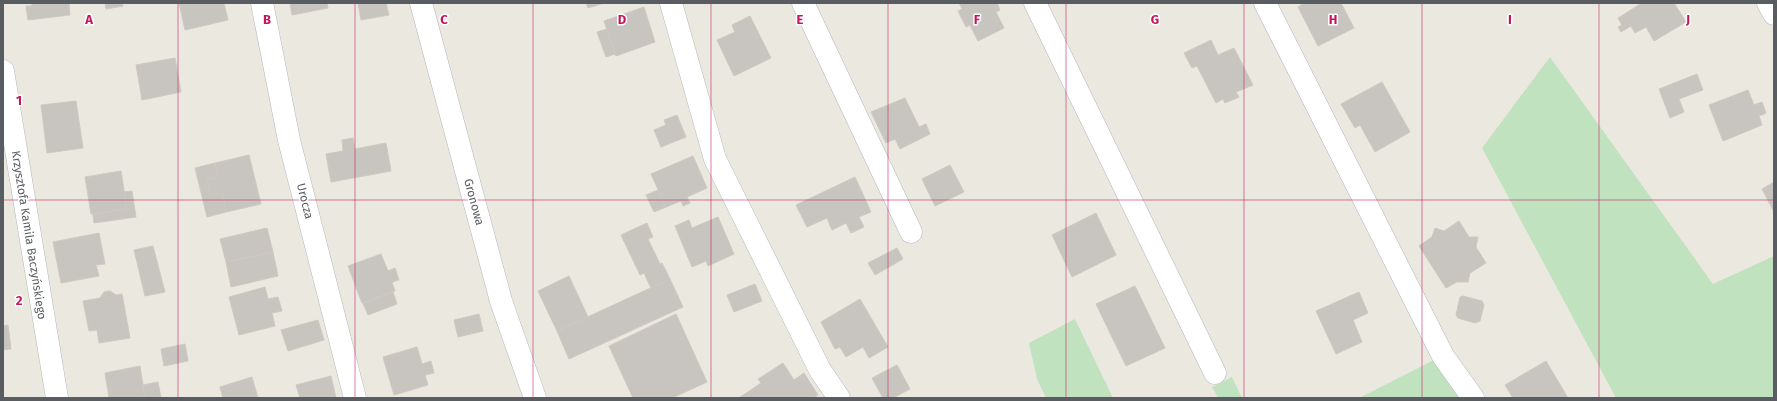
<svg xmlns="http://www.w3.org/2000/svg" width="1777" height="401" font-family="'Fira Sans',sans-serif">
  <rect width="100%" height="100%" fill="#ebe8e0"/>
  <g fill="#c1e2be">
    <polygon points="1550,57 1713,284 1774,256 1774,398 1616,398 1482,148"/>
    <polygon points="1075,319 1113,398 1046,398 1037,379 1029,343"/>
    <polygon points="1434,360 1460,398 1359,398"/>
    <polygon points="1232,377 1242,398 1218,398 1212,387"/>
  </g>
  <g fill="#c8c5c0" stroke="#cfc9bf">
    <polygon points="31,3 69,3 70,15 28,20 26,6 32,6"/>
    <polygon points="105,3 122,3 123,6 106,9"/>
    <polygon points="179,3 224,3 228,20 185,30"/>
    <polygon points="290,3 327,3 328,8 292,15"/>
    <polygon points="358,3 386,3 389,15 361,20"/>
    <polygon points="586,3 604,3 588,8"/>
    <polygon points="959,3 997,3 1000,10 996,12 1004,28 978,41 970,25 966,27 958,11 962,9"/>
    <polygon points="1305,3 1341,3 1354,28 1318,46 1298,7"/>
    <polygon points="1642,3 1674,3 1686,22 1654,41 1646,27 1635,33 1631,26 1621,32 1618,27 1622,25 1618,18"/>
    <polygon points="644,7 655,42 616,56 604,21"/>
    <polygon points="750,16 771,58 734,76 717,40 735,32 732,25"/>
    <polygon points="607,29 615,54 606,57 597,32"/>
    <polygon points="1211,40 1218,55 1234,48 1253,85 1236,92 1239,97 1225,103 1223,99 1216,103 1197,66 1192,68 1184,53"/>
    <polygon points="175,58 181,92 142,100 136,65"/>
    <polygon points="1697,74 1703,90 1679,99 1684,112 1670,118 1659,89"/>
    <polygon points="1382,82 1410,132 1375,152 1360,125 1355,128 1341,104"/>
    <polygon points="1748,90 1754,105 1762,102 1766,113 1759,116 1762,125 1723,141 1709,105"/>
    <polygon points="905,98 919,127 926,124 930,134 900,149 895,139 886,143 871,112"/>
    <polygon points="76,101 83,148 47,153 41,105"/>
    <polygon points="677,115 686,137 661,147 654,130 666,125 664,120"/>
    <polygon points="353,138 355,149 386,143 391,171 331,182 326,154 343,151 342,140"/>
    <polygon points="249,155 261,204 226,212 222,193 211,195 207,180 218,177 215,163"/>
    <polygon points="693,156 707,188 687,197 690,203 683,206 681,201 666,207 651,174"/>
    <polygon points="215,163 218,177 207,180 211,195 222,193 226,212 207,217 195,168"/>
    <polygon points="950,165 964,192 935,206 922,179"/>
    <polygon points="121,171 127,209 91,214 85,177"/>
    <polygon points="855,177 871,212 859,217 864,227 851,233 846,223 832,230 827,218 807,227 796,205"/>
    <polygon points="1774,182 1774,212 1762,189"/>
    <polygon points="658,190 666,207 654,212 646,195"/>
    <polygon points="132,191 136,217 94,223 93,214 127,209 124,192"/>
    <polygon points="1096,213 1116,255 1072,277 1052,235"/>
    <polygon points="718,217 734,254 708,266 706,261 692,267 675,226 689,220 692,228"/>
    <polygon points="1459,221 1469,237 1478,237 1476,247 1486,263 1470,273 1468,282 1457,282 1446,288 1419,246 1432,237 1435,228 1444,231"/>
    <polygon points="647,223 653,237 648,239 660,264 662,263 670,279 651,288 644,273 640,275 621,235"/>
    <polygon points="267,228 273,252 226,262 220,239"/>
    <polygon points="99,233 105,264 96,265 99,276 61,283 53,242"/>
    <polygon points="153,246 165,292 145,296 134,250"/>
    <polygon points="897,248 903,259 875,275 868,263"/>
    <polygon points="273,252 278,276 231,287 226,262"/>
    <polygon points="381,254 388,271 395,268 399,280 392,282 395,291 362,303 348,266"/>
    <polygon points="569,276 588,317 557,331 538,291"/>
    <polygon points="670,279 683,307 569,359 557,331"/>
    <polygon points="755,284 762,301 734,312 727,295"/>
    <polygon points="1135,286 1165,348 1126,366 1096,304"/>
    <polygon points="265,287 268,299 278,297 282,311 272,313 275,326 239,335 229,297"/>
    <polygon points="110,291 116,295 122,294 130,338 99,343 97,330 89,331 83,301 100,298 104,292"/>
    <polygon points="393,292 397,304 368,315 363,303"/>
    <polygon points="1359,292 1368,313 1353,320 1362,342 1336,354 1316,311"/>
    <polygon points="1463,296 1482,301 1484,305 1480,321 1475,323 1458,318 1456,315 1460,297"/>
    <polygon points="860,299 888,347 869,358 863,347 846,357 840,347 835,349 821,322"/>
    <polygon points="479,314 483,331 458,337 454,320"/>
    <polygon points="676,314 707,382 672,398 633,398 609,346"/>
    <polygon points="318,320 324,340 288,351 281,330"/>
    <polygon points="8,325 11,349 3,350 3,326"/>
    <polygon points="185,344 188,361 164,366 161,349"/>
    <polygon points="417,347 422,364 431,361 434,373 425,375 428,385 394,395 383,357"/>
    <polygon points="1546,361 1568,398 1513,398 1505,385"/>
    <polygon points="783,363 794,380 804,373 818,395 813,398 739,398 761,383 758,379"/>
    <polygon points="897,365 910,389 893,398 883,398 872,378"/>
    <polygon points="140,366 145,398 109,398 105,373"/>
    <polygon points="331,376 336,398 300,398 296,385"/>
    <polygon points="252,377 258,398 223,398 220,387"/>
    <polygon points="158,382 161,398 145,398 143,385"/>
  </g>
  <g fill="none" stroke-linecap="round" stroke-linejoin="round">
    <defs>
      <g id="street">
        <polyline points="262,3 289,140 355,398"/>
        <polyline points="421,3 501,301 535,398"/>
        <polyline points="671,3 715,159 820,370 839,398"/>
        <polyline points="803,3 911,232"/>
        <polyline points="1035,3 1215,373"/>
        <polyline points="1265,3 1443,356 1473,398"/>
        <polyline points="1768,3 1774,14"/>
        <polyline points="3,71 57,398"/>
      </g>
    </defs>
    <use href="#street" stroke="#b3b7bb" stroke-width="23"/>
    <use href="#street" stroke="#fff" stroke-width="22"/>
  </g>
  <path fill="none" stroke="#c2185b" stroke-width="1" stroke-opacity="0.55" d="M178 3V398M355 3V398M533 3V398M711 3V398M888 3V398M1066 3V398M1244 3V398M1422 3V398M1599 3V398M3 200H1774"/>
  <g text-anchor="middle" stroke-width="3" stroke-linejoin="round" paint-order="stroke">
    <g font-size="12" fill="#595d61" stroke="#fff">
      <text transform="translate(305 201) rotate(76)" y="4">Urocza</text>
      <text transform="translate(474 202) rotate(75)" y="4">Gronowa</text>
      <text transform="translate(29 235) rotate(81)" y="4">Krzysztofa Kamila Baczyńskiego</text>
    </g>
  </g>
  <g font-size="13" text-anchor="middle" font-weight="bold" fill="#c2185b" stroke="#fff" stroke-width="3" stroke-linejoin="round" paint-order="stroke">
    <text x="89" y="24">A</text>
    <text x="267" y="24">B</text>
    <text x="444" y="24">C</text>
    <text x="622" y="24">D</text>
    <text x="800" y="24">E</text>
    <text x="977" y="24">F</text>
    <text x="1155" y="24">G</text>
    <text x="1333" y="24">H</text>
    <text x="1510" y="24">I</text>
    <text x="1688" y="24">J</text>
    <text x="19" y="105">1</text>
    <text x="19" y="305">2</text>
  </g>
  <rect width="1777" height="401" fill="none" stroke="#595d61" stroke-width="8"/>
</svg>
